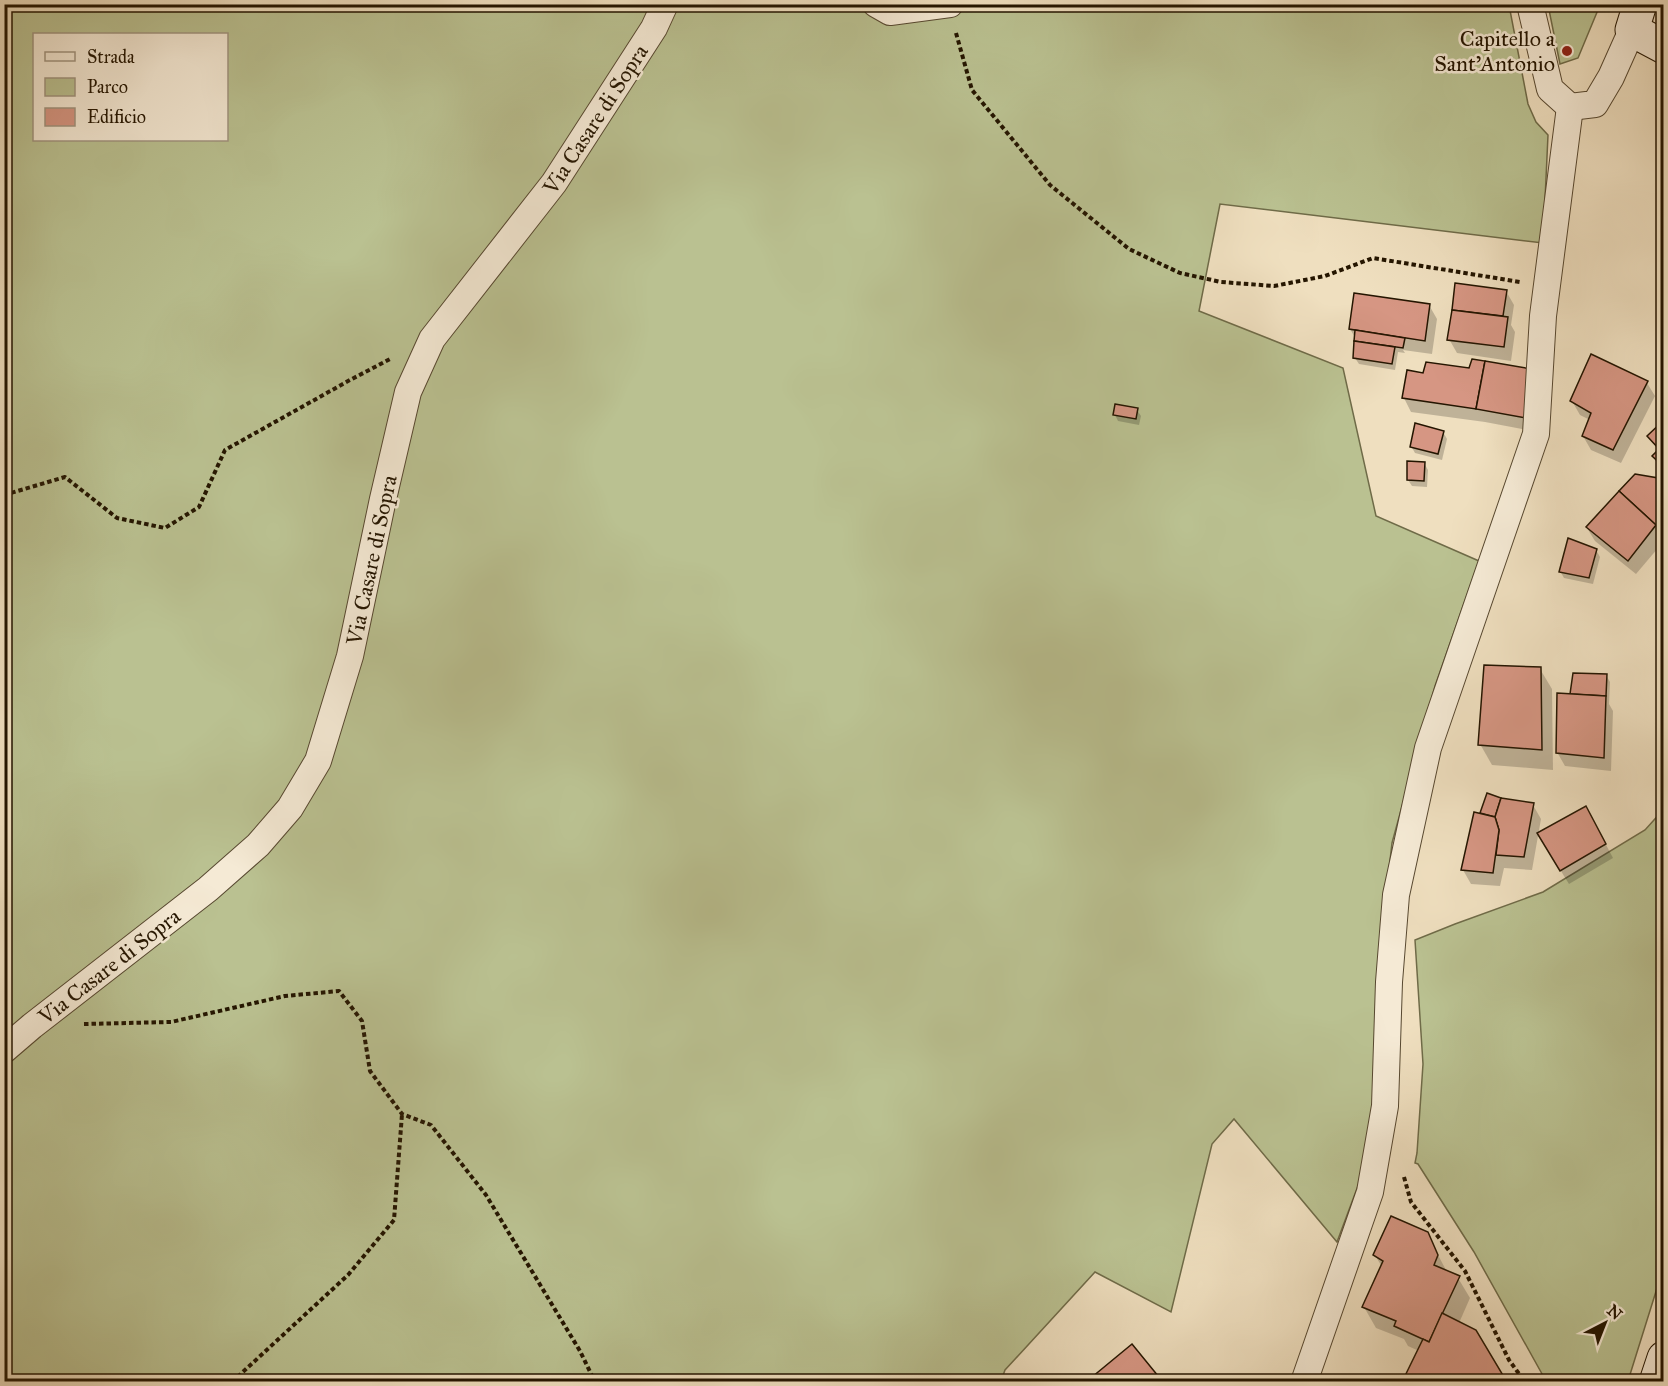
<svg xmlns="http://www.w3.org/2000/svg" width="1668" height="1386" font-family="'IM FELL Great Primer',serif">
  <rect width="100%" height="100%" fill="#efdfbf"/>
  <filter id="stains"><feTurbulence type="fractalNoise" baseFrequency=".00333" numOctaves="4"/><feColorMatrix values="0 0 0 0 .2 0 0 0 0 .09 0 0 0 0 .02 0 0 0 .5 -.17"/></filter>
  <radialGradient id="worn" r=".72"><stop offset=".6" stop-color="#630" stop-opacity="0"/><stop offset="1" stop-color="#630" stop-opacity=".3"/></radialGradient>
  <g fill="#bac191" stroke="#6f6b48" stroke-width="1.5" fill-rule="evenodd">
    <path d="M5 5H1509L1528 104 1536 122 1548 135 1543 243 1220 204 1199 311 1343 368 1376 516 1479 561 1435 686 1392 843 1380 950 1379 1039 1369 1145 1362 1175 1337 1242 1234 1119 1212 1144 1171 1312 1095 1272 1005 1370 1001 1381 5 1382ZM34 34H226V140H34Z"/>
    <polygon points="1548,5 1600,5 1578,58 1560,64"/>
    <polygon points="1663,810 1663,1269 1628,1381 1546,1381 1474,1252 1418,1164 1415,1163 1417,1153 1423,1064 1415,940 1455,924 1543,892 1645,830"/>
  </g>
  <g fill="#0003">
    <polygon points="1456,284 1506,291 1514,305 1511,325 1515,332 1511,361 1457,353 1449,339"/>
    <polygon points="1429,305 1437,319 1432,354 1403,350 1405,353 1398,352 1395,370 1359,364 1355,358 1356,339 1350,329"/>
    <polygon points="1473,360 1538,432 1485,422 1411,412 1404,398 1424,374 1471,370"/>
    <polygon points="1647,383 1655,396 1621,463 1591,450 1583,436 1590,420 1580,415 1572,401"/>
    <polygon points="1137,410 1141,416 1139,425 1118,421 1115,415"/>
    <polygon points="1664,422 1664,469 1657,463 1653,457 1659,450 1648,436"/>
    <polygon points="1443,432 1447,439 1442,460 1415,453 1411,446"/>
    <polygon points="1424,463 1428,470 1427,487 1412,486 1408,480"/>
    <polygon points="1664,480 1664,541 1636,574 1595,541 1587,528"/>
    <polygon points="1596,550 1600,557 1593,584 1564,578 1560,571"/>
    <polygon points="1540,669 1552,689 1553,770 1492,765 1480,744"/>
    <polygon points="1606,675 1610,682 1609,704 1613,711 1611,771 1565,766 1557,752 1574,695"/>
    <polygon points="1533,805 1541,819 1532,870 1504,868 1500,886 1471,884 1463,870 1483,816 1482,813"/>
    <polygon points="1594,822 1613,858 1569,884 1546,847"/>
    <polygon points="1427,1234 1447,1272 1458,1278 1470,1298 1459,1323 1419,1351 1408,1346 1404,1339 1376,1328 1364,1307 1382,1267 1375,1255"/>
  </g>
  <g fill="#d69683" stroke="#241500" stroke-width="1.5">
    <polygon points="1455,283 1507,290 1503,316 1452,310"/>
    <polygon points="1354,293 1430,304 1425,341 1349,329"/>
    <polygon points="1452,310 1508,317 1504,347 1447,340"/>
    <polygon points="1355,330 1405,338 1403,348 1354,341"/>
    <polygon points="1354,341 1395,347 1392,364 1353,358"/>
    <polygon points="1591,354 1648,381 1613,450 1582,436 1591,413 1570,401"/>
    <polygon points="1472,359 1485,361 1476,409 1402,398 1407,370 1423,373 1426,362 1469,368"/>
    <polygon points="1485,361 1543,371 1531,419 1476,409"/>
    <polygon points="1664,386 1664,400 1659,398"/>
    <polygon points="1115,404 1138,408 1136,419 1113,415"/>
    <polygon points="1664,420 1664,467 1652,456 1659,449 1647,436"/>
    <polygon points="1415,423 1444,431 1438,454 1410,447"/>
    <polygon points="1407,461 1425,462 1424,481 1407,480"/>
    <polygon points="1635,474 1664,479 1664,517 1656,525 1619,491"/>
    <polygon points="1619,491 1656,525 1628,561 1586,527"/>
    <polygon points="1568,538 1597,549 1589,578 1559,572"/>
    <polygon points="1484,665 1541,667 1542,750 1478,745"/>
    <polygon points="1573,673 1607,674 1606,696 1570,694"/>
    <polygon points="1557,693 1606,696 1604,758 1556,753"/>
    <polygon points="1487,793 1501,798 1495,817 1480,813"/>
    <polygon points="1501,798 1534,803 1524,857 1496,855 1499,830 1495,817"/>
    <polygon points="1586,806 1606,844 1560,871 1537,833"/>
    <polygon points="1474,812 1495,817 1499,830 1493,873 1461,870"/>
    <polygon points="1391,1216 1428,1232 1438,1255 1434,1265 1460,1276 1429,1342 1394,1326 1396,1321 1362,1307 1383,1261 1373,1255"/>
    <polygon points="1442,1313 1476,1330 1507,1382 1402,1382 1423,1339 1429,1342"/>
    <polygon points="1132,1344 1163,1382 1086,1382"/>
  </g>
  <g fill="none" stroke-linecap="round" stroke-linejoin="round">
    <defs>
      <g id="street">
        <polyline points="876,4 890,12 950,4"/>
        <polyline points="1530,4 1550,89 1570,107"/>
        <polyline points="1570,107 1595,104 1611,77 1632,30"/>
        <polyline points="4,1050 32,1026 208,889 258,845 290,808 318,761 350,656 383,499 408,392 432,339 554,183 654,28 665,4"/>
        <polyline points="1304,1382 1370,1192 1385,1106 1389,982 1396,895 1428,748 1536,434 1543,316 1570,107"/>
      </g>
      <g id="secondary">
        <polyline points="1640,4 1632,30 1664,47"/>
        <polyline points="1656,1382 1664,1358"/>
      </g>
    </defs>
    <use href="#street" stroke="#574830" stroke-width="28"/>
    <use href="#secondary" stroke="#241500" stroke-width="35"/>
    <g stroke="#241500" stroke-width="4" stroke-dasharray="4.5 3" stroke-linecap="butt">
      <polyline points="956,33 972,90 1050,185 1129,249 1180,273 1221,282 1274,286 1325,276 1373,258 1520,282"/>
      <polyline points="4,495 65,477 117,518 165,528 199,507 225,450 350,380 390,359"/>
      <polyline points="84,1024 171,1022 285,996 339,991 362,1021 370,1071 402,1114 431,1125 486,1195 580,1351 595,1382"/>
      <polyline points="1404,1177 1411,1202 1465,1271 1509,1360 1525,1382"/>
      <polyline points="232,1382 348,1275 394,1220 402,1114"/>
    </g>
    <use href="#street" stroke="#f5ead5" stroke-width="26"/>
    <use href="#secondary" stroke="#f5ead5" stroke-width="33"/>
  </g>
  <circle fill="#8f2418" stroke="#f5ead5" stroke-width="2" cx="1567" cy="51" r="6"/>
  <g text-anchor="middle" stroke-width="5" stroke-linejoin="round" paint-order="stroke">
    <g font-size="22" fill="#241500" stroke="#f5ead5" text-anchor="end">
      <text x="1555" y="46">Capitello a<tspan x="1555" dy="25">Sant'Antonio</tspan></text>
    </g>
    <g font-size="22" fill="#241500" stroke="#f5ead5">
      <text transform="translate(595 119) rotate(-57)" y="8">Via Casare di Sopra</text>
      <text transform="translate(371 560) rotate(-78)" y="8">Via Casare di Sopra</text>
      <text transform="translate(109 966) rotate(-38)" y="8">Via Casare di Sopra</text>
    </g>
  </g>
  <rect width="1668" height="1386" fill="none" stroke="#efdfbf" stroke-width="24"/>
  <rect x="6" y="6" width="1656" height="1374" fill="none" stroke="#241500" stroke-width="3"/>
  <rect x="12" y="12" width="1644" height="1362" fill="none" stroke="#241500" stroke-width="1.5"/>
  <rect x="33" y="33" width="195" height="108" fill="#f5ead5" stroke="#a19580" stroke-width="1.5"/>
  <rect x="45" y="52" width="30" height="9" fill="#f5ead5" stroke="#a19580" stroke-width="1.5"/>
  <text x="87" y="63" font-size="18" fill="#241500">Strada</text>
  <rect x="45" y="78" width="30" height="18" fill="#bac191" stroke="#a19580" stroke-width="1.5"/>
  <text x="87" y="93" font-size="18" fill="#241500">Parco</text>
  <rect x="45" y="108" width="30" height="18" fill="#d69683" stroke="#a19580" stroke-width="1.5"/>
  <text x="87" y="123" font-size="18" fill="#241500">Edificio</text>
  <g transform="translate(1605 1323) rotate(42)" stroke="#f5ead5" stroke-width="4.5" paint-order="stroke">
  <path d="M0-4.5L10 22L0 15L-10 22Z" fill="#241500"/>
  <text y="-9" font-size="16" font-weight="bold" text-anchor="middle" fill="#241500">N</text>
  </g>
  <rect width="100%" height="100%" filter="url(#stains)"/>
  <rect width="100%" height="100%" fill="url(#worn)"/>
</svg>
